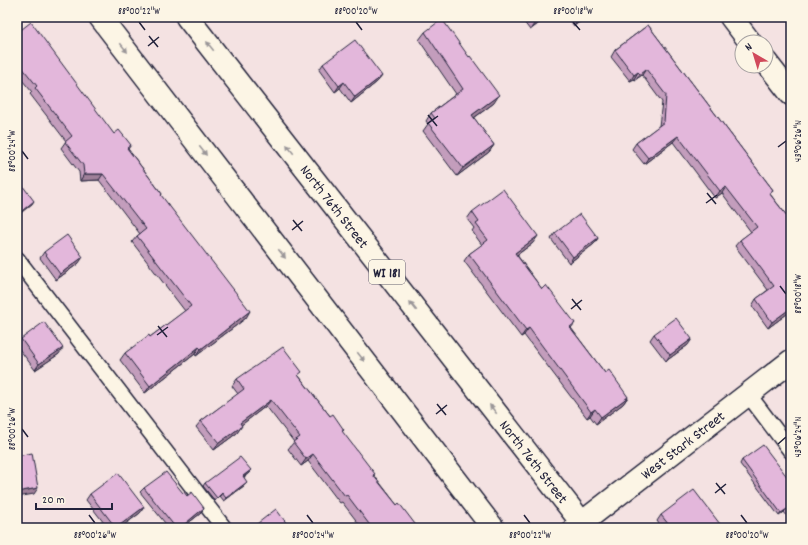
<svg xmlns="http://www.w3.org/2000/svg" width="808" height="545" font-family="Dekko,sans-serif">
  <rect width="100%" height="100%" fill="#f4e2e2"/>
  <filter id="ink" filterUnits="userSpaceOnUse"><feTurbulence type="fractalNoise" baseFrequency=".025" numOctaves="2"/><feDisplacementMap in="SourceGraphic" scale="8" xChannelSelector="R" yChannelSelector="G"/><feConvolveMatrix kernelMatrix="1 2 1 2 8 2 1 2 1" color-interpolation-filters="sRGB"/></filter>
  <g filter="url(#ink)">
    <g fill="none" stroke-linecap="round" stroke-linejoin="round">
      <defs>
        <g id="lane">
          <polyline points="17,259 224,528"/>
          <polyline points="748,394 791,451"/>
        </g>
        <g id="street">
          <polyline points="731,17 750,42"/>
          <polyline points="766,62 791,94"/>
          <path id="s1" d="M575 528 791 361"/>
        </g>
        <g id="primary">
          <polyline points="100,17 493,528"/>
          <path id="s2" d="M187 17 586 528"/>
        </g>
      </defs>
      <use href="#lane" stroke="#22223b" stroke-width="18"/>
      <use href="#street" stroke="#22223b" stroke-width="25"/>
      <use href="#primary" stroke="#22223b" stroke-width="25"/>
      <use href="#lane" stroke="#fcf5e5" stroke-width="15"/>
      <use href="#street" stroke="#fcf5e5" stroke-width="22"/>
      <use href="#primary" stroke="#fcf5e5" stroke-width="22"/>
    </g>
    <g fill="#c39dbc" stroke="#22223b">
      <polygon points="520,17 547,17 530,30"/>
      <polygon points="567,17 586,17 574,26"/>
      <polygon points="648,25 773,190 770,194 791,221 791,311 768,328 752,306 756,299 768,290 735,246 740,240 751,232 722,193 715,198 673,142 644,164 632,149 636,143 659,126 662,102 642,75 635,80 634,79 630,81 611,57 615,50"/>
      <polygon points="425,32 494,103 474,118 494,145 489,152 457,176 423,131 428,124 426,121 431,113 456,94 419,40"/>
      <polygon points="17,33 114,134 131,145 128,149 162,194 161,196 246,318 196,356 195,354 145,393 120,360 125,353 150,337 185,311 132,242 137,236 140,234 99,180 80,181 79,172 61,148 66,141 30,94 32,92 17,74"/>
      <polygon points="323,64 382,76 377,82 351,103 340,88 335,92 319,70"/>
      <polygon points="472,212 533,243 517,255 542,289 575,323 571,328 605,373 628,397 623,404 596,424 590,416 587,418 524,335 521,337 464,261 469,254 482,245 472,231 474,228 467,219"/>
      <polygon points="555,233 598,238 594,244 569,263 551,239"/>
      <polygon points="44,252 79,263 56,280 40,258"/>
      <polygon points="654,334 688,345 666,361 650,340"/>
      <polygon points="21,339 59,354 35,370 17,346 17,344"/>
      <polygon points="299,376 330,416 344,430 342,432 374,475 397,505 418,528 362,528 342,502 340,503 308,461 301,466 288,449 294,442 266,406 241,425 237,433 214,450 196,427 201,421 238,394 232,386 237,379"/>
      <polygon points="742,460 791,479 791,521 784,512 779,516 740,464"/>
      <polygon points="251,470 249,473 244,477 245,485 224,501 220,496 215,501 203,486 205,483"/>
      <polygon points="144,488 183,493 204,508 201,513 182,528 169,528 140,492"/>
      <polygon points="90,494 144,507 140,513 120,528 108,528 86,500"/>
      <polygon points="661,515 723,528 662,528 657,521"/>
    </g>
    <g fill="#9f8099" stroke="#22223b">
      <polygon points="543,17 547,17 530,30 534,24"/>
      <polygon points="582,17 586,17 574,26 578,20"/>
      <polygon points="646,69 642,75 635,80 640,74"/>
      <polygon points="638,72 634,79 630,81 634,75"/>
      <polygon points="382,76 377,82 351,103 355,97"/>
      <polygon points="344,82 340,88 335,92 339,86"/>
      <polygon points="499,95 494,103 467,123 472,115"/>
      <polygon points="678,136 673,142 644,164 648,158"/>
      <polygon points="494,145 489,152 457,176 463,168"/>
      <polygon points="84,174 103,174 99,180 80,181"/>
      <polygon points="726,187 722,193 715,198 720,191"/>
      <polygon points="34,201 32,204 17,216 17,215"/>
      <polygon points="538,236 533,243 510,260 515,253"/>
      <polygon points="598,238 594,244 569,263 573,257"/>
      <polygon points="83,257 79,263 56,280 60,274"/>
      <polygon points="791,308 791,311 768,328 772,322"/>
      <polygon points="250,311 246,318 196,356 201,349"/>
      <polygon points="529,328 524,335 521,337 526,330"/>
      <polygon points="692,339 688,345 666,361 670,355"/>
      <polygon points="199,347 195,354 145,393 150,386"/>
      <polygon points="63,348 59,354 35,370 39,364"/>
      <polygon points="628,397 623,404 596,424 601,417"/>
      <polygon points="271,400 266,406 235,430 240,423"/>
      <polygon points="595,409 590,416 587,418 591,412"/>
      <polygon points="242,426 237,433 214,450 219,443"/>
      <polygon points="313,454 308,461 301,466 306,459"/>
      <polygon points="251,470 249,473 241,479 243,476"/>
      <polygon points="247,482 245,485 224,501 226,498"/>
      <polygon points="38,488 34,494 17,497 17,492"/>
      <polygon points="222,493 220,496 215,501 217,498"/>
      <polygon points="144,507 140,513 120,528 116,528"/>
      <polygon points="204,508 201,513 182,528 180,528"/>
      <polygon points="787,509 784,512 779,516 781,513"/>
    </g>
    <g fill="#e3b7db" stroke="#22223b">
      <polygon points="529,17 543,17 534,24"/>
      <polygon points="576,17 582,17 578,20"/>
      <polygon points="442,19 469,57 470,56 499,95 472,115 494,145 463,168 428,123 435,118 431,113 463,89 425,32"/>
      <polygon points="31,22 114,134 119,130 131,145 127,148 162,194 161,195 250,311 201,349 199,347 150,386 125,353 149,335 150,337 191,306 137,236 146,229 103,174 84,174 83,165 65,142 72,136 35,88 37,86 17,61 17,33"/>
      <polygon points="648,25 773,190 769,193 791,221 791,308 772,322 756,299 774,286 740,240 757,227 726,187 720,191 678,136 648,158 636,143 664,122 666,95 646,69 640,74 638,72 634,75 615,50"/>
      <polygon points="355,40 382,76 355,97 344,82 339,86 323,64"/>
      <polygon points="19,181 34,201 17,215 17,182"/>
      <polygon points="503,189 538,236 515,253 542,289 546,285 575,323 570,327 605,373 609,370 628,397 601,417 595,409 591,412 529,328 526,330 469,254 488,240 476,224 479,222 472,212"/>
      <polygon points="580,214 598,238 573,257 555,233"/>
      <polygon points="67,235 83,257 60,274 44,252"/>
      <polygon points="676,318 692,339 670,355 654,334"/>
      <polygon points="44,322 63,348 39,364 21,339"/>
      <polygon points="283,347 302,372 298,375 330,416 333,414 344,430 342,431 375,474 373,475 397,505 399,503 418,528 372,528 347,495 345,496 313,454 306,459 293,442 300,437 271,400 240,423 242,426 219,443 201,421 244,389 237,379"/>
      <polygon points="763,445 788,478 789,477 791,479 791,514 787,509 781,513 742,460"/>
      <polygon points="32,453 38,488 17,492 17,456"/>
      <polygon points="240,457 251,470 243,476 247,482 226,498 222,493 217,498 205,483"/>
      <polygon points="166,472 183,493 184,492 187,496 192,492 204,508 180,528 176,528 144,488"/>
      <polygon points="118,473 144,507 116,528 90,494"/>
      <polygon points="694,490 723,528 666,528 669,525 661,515"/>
      <polygon points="276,509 290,528 253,528 253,527"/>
    </g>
    <defs><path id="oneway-solid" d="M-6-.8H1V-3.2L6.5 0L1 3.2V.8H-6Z"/></defs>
    <g fill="#9a9698">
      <use href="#oneway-solid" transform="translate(210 46) rotate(-128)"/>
      <use href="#oneway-solid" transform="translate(124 48) rotate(52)"/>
      <use href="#oneway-solid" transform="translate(290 149) rotate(-128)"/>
      <use href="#oneway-solid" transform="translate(203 151) rotate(52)"/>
      <use href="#oneway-solid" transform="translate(282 254) rotate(52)"/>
      <use href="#oneway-solid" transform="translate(413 306) rotate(-128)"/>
      <use href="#oneway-solid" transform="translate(361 357) rotate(52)"/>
      <use href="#oneway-solid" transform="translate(493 409) rotate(-128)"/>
    </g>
  </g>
  <path fill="none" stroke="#22223b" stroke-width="1.5" d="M139 22 145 30M356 22 362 30M573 22 580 30M149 36 158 47M148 46 159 37M428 115 437 126M427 124 438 116M778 147 786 141M22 151 28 159M707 193 716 204M706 203 717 195M293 220 302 231M292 230 303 221M780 286 786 294M572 299 581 310M571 309 582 300M158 326 167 337M157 335 168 327M437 404 446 415M436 414 447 405M22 429 28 437M778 444 786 437M716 483 725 494M715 493 726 484M89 515 95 523M307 515 313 523M524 515 530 523M741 515 747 523"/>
  <g text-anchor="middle" stroke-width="3.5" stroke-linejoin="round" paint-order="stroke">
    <rect fill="#fcf5e5" stroke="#63616e" stroke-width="1" x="369" y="260" width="36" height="24" rx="3"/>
    <g font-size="14" font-weight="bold" fill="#22223b">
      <text x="387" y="277">WI 181</text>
    </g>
    <g font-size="15" fill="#22223b" stroke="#fcf5e5">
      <text dy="5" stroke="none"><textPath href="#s2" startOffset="240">North 76th Street</textPath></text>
      <text dy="5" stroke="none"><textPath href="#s1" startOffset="136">West Stark Street</textPath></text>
      <text dy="5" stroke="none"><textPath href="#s2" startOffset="564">North 76th Street</textPath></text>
    </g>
  </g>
  <rect width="808" height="545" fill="none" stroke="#fcf5e5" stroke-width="44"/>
  <g transform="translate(754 54) rotate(322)"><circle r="19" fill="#fcf5e5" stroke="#a5a1a1"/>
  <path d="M0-3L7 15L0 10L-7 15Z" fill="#d1495b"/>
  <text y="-6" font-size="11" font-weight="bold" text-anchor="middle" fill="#22223b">N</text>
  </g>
  <path d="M36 503v6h76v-6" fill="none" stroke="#22223b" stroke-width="2"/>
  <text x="42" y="503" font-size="12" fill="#22223b" stroke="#fcf5e5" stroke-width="3" paint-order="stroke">20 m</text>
  <rect x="22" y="22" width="764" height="501" fill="none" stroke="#22223b" stroke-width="1.5"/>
  <g font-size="10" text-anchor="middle" fill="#22223b">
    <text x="139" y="14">88°00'22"W</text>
    <text x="356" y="14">88°00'20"W</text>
    <text x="573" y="14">88°00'18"W</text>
    <text transform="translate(797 141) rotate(-90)" y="4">43°06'26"N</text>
    <text transform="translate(11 151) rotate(-90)" y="4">88°00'24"W</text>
    <text transform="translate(797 294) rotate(-90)" y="4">88°00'18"W</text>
    <text transform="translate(11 429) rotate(-90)" y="4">88°00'26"W</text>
    <text transform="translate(797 437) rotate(-90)" y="4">43°06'24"N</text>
    <text x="95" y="538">88°00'26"W</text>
    <text x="313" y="538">88°00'24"W</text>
    <text x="530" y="538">88°00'22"W</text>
    <text x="747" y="538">88°00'20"W</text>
  </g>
</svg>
